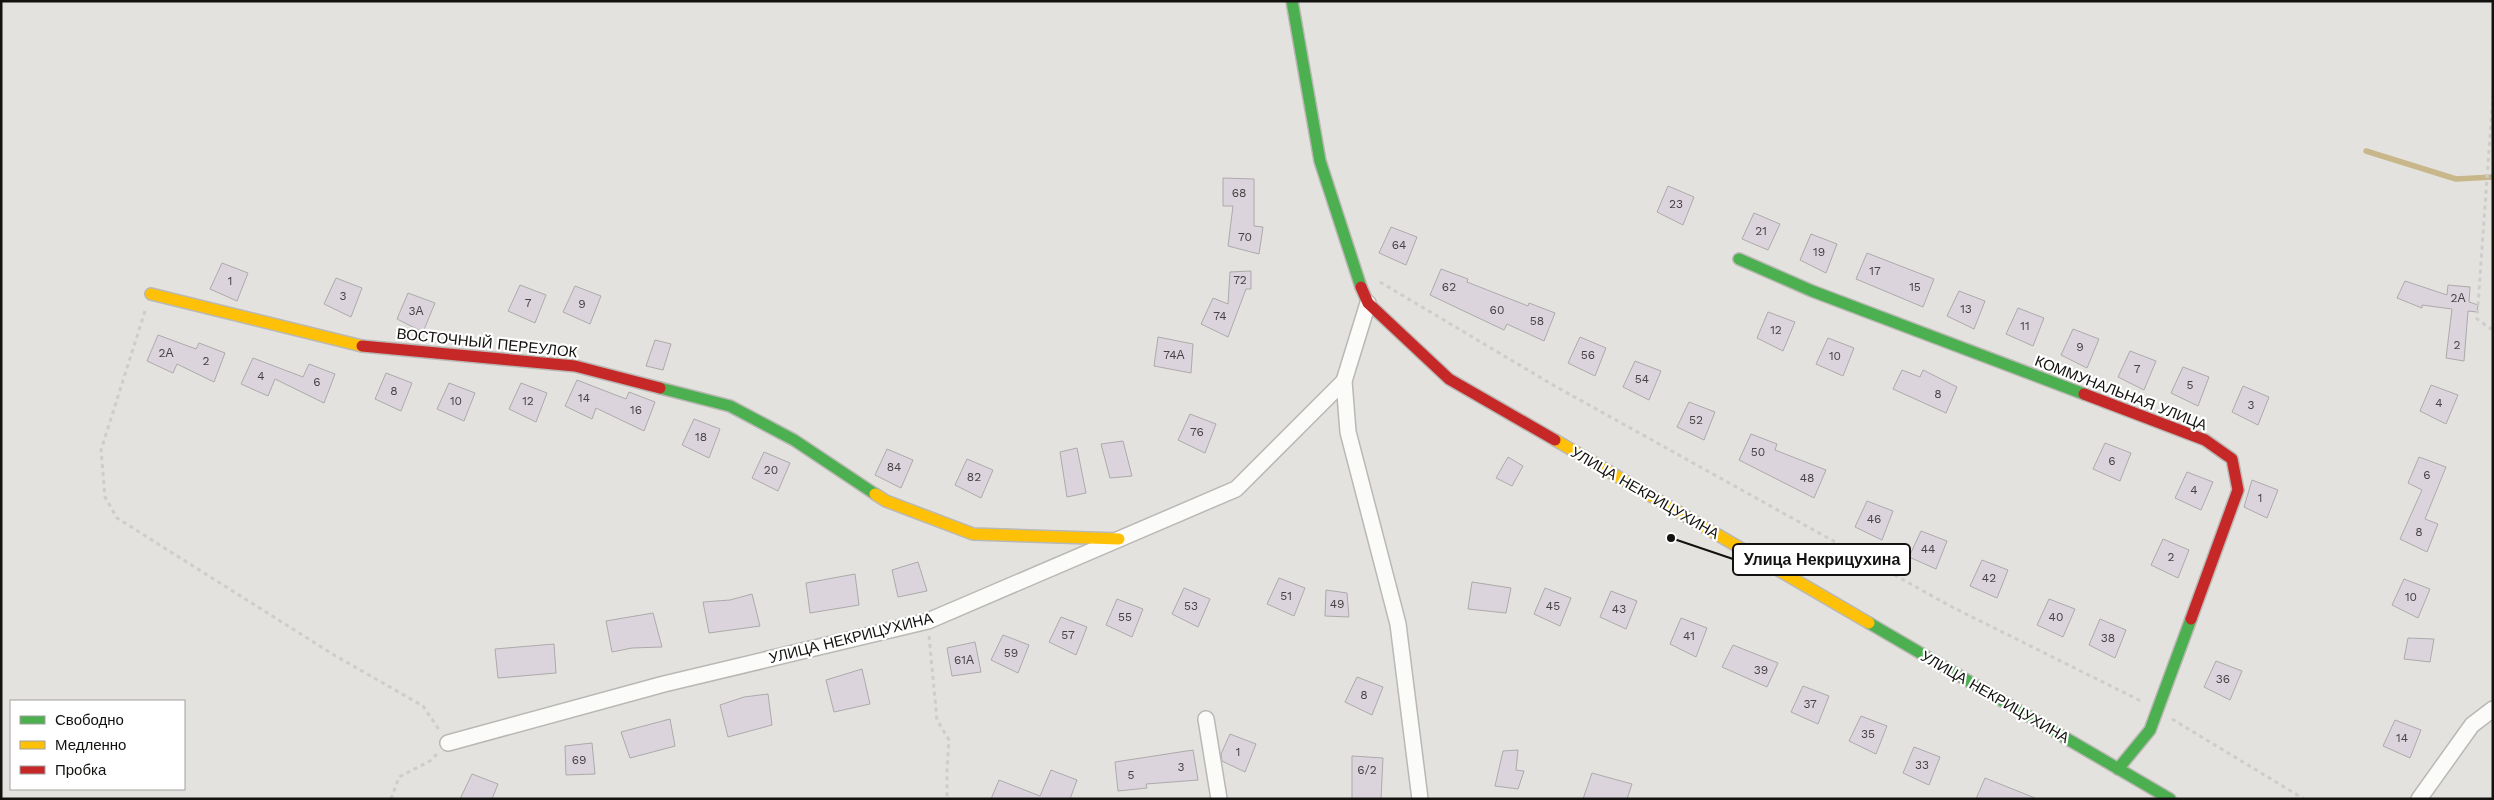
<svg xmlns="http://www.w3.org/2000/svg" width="2494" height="800" font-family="'Work Sans',sans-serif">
  <rect width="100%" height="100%" fill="#e4e2de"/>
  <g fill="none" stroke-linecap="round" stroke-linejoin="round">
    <polyline stroke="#c8b78b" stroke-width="5.5" points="2366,151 2456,179 2493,177"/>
  </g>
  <g fill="#dbd4dd" stroke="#acaaaa">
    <polygon points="1223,178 1254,179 1254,226 1263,227 1259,254 1228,246 1233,206 1223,206"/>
    <polygon points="1668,186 1694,197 1683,225 1657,212"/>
    <polygon points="1754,213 1780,224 1768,250 1742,239"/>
    <polygon points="1391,227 1417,237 1406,265 1379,253"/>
    <polygon points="1811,234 1837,244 1826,273 1800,260"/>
    <polygon points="1867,253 1934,279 1923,307 1856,279"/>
    <polygon points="222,263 248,273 237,301 210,289"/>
    <polygon points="1441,269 1468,279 1467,282 1528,306 1529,303 1555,313 1544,341 1507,324 1504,330 1430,295"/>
    <polygon points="1251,271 1251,289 1246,289 1228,337 1201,324 1213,298 1228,304 1230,272"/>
    <polygon points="336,278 362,288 351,317 324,304"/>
    <polygon points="2405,281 2447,295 2448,285 2470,287 2469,302 2478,305 2477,312 2468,311 2464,361 2446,358 2452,309 2422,305 2422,308 2397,298"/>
    <polygon points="520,285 546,295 535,323 508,311"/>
    <polygon points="575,286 601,296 590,324 563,312"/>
    <polygon points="1959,291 1985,301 1974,329 1947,316"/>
    <polygon points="408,293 435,303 423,332 397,319"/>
    <polygon points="2018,308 2044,318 2033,346 2006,334"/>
    <polygon points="1768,312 1795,322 1783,351 1757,338"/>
    <polygon points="2073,329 2099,339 2087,368 2061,355"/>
    <polygon points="158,335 196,349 199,343 225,353 214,382 177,364 173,373 147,361"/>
    <polygon points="1158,337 1193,344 1191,373 1154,366"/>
    <polygon points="1580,337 1606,348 1595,376 1568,363"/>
    <polygon points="1828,338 1854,348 1843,376 1816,364"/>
    <polygon points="655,340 671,344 663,370 646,366"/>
    <polygon points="2130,351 2156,361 2144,390 2118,377"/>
    <polygon points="253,358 303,377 309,364 335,374 324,403 275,379 268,396 241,384"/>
    <polygon points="1635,361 1661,371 1649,400 1623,387"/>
    <polygon points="2183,367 2209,377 2198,406 2171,393"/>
    <polygon points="1902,370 1920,377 1923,370 1957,387 1946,413 1893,389"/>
    <polygon points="386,373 412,383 401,411 375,399"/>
    <polygon points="577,380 626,399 629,392 655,402 644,431 596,408 592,419 565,406"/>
    <polygon points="449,383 475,393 464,421 437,409"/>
    <polygon points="521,383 547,393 536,422 509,409"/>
    <polygon points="2431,385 2458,395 2446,424 2420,411"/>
    <polygon points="2243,386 2269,397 2258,425 2232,412"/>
    <polygon points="1689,402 1715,412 1704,440 1677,427"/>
    <polygon points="1190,414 1216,424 1205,453 1178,440"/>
    <polygon points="694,419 720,429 709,458 682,445"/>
    <polygon points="1751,434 1777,444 1775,450 1826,470 1814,498 1739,460"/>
    <polygon points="1123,441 1132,476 1110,478 1101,444"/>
    <polygon points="2105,443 2131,453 2120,481 2093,469"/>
    <polygon points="1077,448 1086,493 1067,497 1060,452"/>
    <polygon points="887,449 913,460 901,488 875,475"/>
    <polygon points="764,452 790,463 778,491 752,478"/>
    <polygon points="1508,457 1523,466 1512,486 1496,478"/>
    <polygon points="2419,457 2446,467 2425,519 2438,524 2427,552 2400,539 2422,490 2408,483"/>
    <polygon points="967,459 993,470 981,498 955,485"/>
    <polygon points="2187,472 2213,482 2201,510 2175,498"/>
    <polygon points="2252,480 2278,490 2267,518 2244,507"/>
    <polygon points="1867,501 1893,511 1882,540 1855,527"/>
    <polygon points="1921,531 1947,541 1936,569 1909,557"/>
    <polygon points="2163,539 2189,550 2178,578 2151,565"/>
    <polygon points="1982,560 2008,570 1997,598 1970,586"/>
    <polygon points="918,562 927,591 898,597 892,570"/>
    <polygon points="855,574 859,605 810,613 806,583"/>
    <polygon points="1279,578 1305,588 1294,616 1267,604"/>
    <polygon points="2404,579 2430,589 2418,618 2392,605"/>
    <polygon points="1472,582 1511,588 1506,613 1468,609"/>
    <polygon points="1184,588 1210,599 1198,627 1172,614"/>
    <polygon points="1545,588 1571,598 1560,626 1534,614"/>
    <polygon points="1326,590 1347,593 1349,617 1325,616"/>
    <polygon points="1611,591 1637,601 1626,629 1600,617"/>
    <polygon points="752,594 760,626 709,633 703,602 730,600"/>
    <polygon points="1117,599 1143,609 1132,637 1106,625"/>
    <polygon points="2049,599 2075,609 2063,637 2037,625"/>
    <polygon points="653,613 662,647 632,648 612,652 606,621"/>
    <polygon points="1061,617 1087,627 1076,655 1049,642"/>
    <polygon points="1681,618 1707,628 1696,657 1670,644"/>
    <polygon points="2100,619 2126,630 2115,658 2089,645"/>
    <polygon points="1003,635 1029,645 1018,673 991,660"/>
    <polygon points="2408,638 2434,639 2430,662 2404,659"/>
    <polygon points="975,642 981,672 952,676 947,648"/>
    <polygon points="554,644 556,673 498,678 495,649"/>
    <polygon points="1733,645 1778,663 1767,687 1722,667"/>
    <polygon points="2216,661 2242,671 2230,700 2204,687"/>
    <polygon points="862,669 870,704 834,712 826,680"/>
    <polygon points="1357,677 1383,687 1372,715 1345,702"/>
    <polygon points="1803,686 1829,696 1818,724 1791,712"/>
    <polygon points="768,694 772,725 728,737 720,705 744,697"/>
    <polygon points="1861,716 1887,726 1876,754 1849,741"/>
    <polygon points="670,719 675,746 630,758 621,732"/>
    <polygon points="2395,720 2421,730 2410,758 2383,746"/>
    <polygon points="1230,734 1256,744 1245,772 1222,761 1221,754"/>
    <polygon points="592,743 595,774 566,775 565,746"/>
    <polygon points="1914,747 1940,757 1929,785 1903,773"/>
    <polygon points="1193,750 1198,780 1146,784 1147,788 1118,791 1115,762"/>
    <polygon points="1518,750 1516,770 1524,771 1518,789 1495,786 1503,751"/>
    <polygon points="1352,756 1383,758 1381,799 1352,799"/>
    <polygon points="1051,770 1077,780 1070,799 991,799 999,780 1040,796"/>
    <polygon points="1592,773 1632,784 1627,799 1583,799"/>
    <polygon points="472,774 498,784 492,799 460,799"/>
    <polygon points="1985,778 2035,798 2034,799 1976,799"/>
  </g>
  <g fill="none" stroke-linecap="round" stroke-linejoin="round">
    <defs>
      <g id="street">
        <polyline points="1368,303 1344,381 1348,432 1398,624 1420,799"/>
        <polyline points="1206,719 1219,799"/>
        <polyline points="448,743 664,684 928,621 1236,489 1344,381"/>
        <polyline points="2419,799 2472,725 2493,709"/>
      </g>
      <g id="fast">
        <polyline points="1292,1 1320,161 1361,287"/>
        <polyline points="1739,259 1812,291 2084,394"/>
        <polyline points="660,388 730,406 794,440 875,494"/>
        <polyline points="1869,623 2170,799"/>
        <polyline points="2118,769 2150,730 2191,619"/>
      </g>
      <g id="slow">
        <polyline points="151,294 362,346"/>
        <polyline points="1555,440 1869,623"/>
        <polyline points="875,494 886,501 973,534 1119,539"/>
      </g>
      <g id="jam">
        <polyline points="1361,287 1368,303 1449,379 1555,440"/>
        <polyline points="362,346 575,366 660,388"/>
        <polyline points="2084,394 2205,440 2232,459 2238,490 2191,619"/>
      </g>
    </defs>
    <use href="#street" stroke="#bab8b5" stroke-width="18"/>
    <use href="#fast" stroke="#bab8b5" stroke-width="14"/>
    <use href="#slow" stroke="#bab8b5" stroke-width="14"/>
    <use href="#jam" stroke="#bab8b5" stroke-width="14"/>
    <g stroke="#cdcdcb" stroke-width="3" stroke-dasharray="4 4" stroke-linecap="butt">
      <polyline points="2493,94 2477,319 2493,330"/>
      <polyline points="1380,282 1553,385 1952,607 2141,701"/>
      <polyline points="145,311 101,450 105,497 117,518 334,655 423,706 440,731"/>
      <polyline points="929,636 937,720 949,740 947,770 947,799"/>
      <polyline points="2172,719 2304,799"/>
      <polyline points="391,799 399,777 430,761 438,753"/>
    </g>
    <use href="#street" stroke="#fbfbfa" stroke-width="15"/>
    <use href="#fast" stroke="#4caf50" stroke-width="11"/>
    <use href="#slow" stroke="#ffc107" stroke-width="11"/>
    <use href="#jam" stroke="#c62828" stroke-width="11"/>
  </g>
  <g text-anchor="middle" stroke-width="4.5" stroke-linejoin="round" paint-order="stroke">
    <g font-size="12" fill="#454243">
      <text x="1239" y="197">68</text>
      <text x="1676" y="208">23</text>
      <text x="1761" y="235">21</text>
      <text x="1245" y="241">70</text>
      <text x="1399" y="249">64</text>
      <text x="1819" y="256">19</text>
      <text x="1875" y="275">17</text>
      <text x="1240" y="284">72</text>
      <text x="230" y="285">1</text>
      <text x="1449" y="291">62</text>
      <text x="1915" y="291">15</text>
      <text x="343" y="300">3</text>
      <text x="2458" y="302">2А</text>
      <text x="528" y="307">7</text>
      <text x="582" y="308">9</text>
      <text x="1966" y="313">13</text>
      <text x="1497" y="314">60</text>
      <text x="416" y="315">3А</text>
      <text x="1220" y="320">74</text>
      <text x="1537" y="325">58</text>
      <text x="2025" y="330">11</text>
      <text x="1776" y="334">12</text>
      <text x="2457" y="349">2</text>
      <text x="2080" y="351">9</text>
      <text x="166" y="357">2А</text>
      <text x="1174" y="359">74А</text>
      <text x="1588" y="359">56</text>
      <text x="1835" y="360">10</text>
      <text x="206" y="365">2</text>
      <text x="2137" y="373">7</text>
      <text x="261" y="380">4</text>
      <text x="1642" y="383">54</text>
      <text x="317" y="386">6</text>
      <text x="2190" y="389">5</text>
      <text x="394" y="395">8</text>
      <text x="1938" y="398">8</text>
      <text x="584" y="402">14</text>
      <text x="456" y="405">10</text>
      <text x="528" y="405">12</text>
      <text x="2439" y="407">4</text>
      <text x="2251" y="409">3</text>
      <text x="636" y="414">16</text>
      <text x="1696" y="424">52</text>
      <text x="1197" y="436">76</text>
      <text x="701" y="441">18</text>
      <text x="1758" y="456">50</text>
      <text x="2112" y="465">6</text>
      <text x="894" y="471">84</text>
      <text x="771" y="474">20</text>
      <text x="2427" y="479">6</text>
      <text x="974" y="481">82</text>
      <text x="1807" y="482">48</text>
      <text x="2194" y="494">4</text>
      <text x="2260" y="502">1</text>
      <text x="1874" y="523">46</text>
      <text x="2419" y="536">8</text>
      <text x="1928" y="553">44</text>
      <text x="2171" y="561">2</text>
      <text x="1989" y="582">42</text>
      <text x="1286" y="600">51</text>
      <text x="2411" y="601">10</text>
      <text x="1337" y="608">49</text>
      <text x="1191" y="610">53</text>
      <text x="1553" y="610">45</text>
      <text x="1619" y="613">43</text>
      <text x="1125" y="621">55</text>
      <text x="2056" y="621">40</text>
      <text x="1068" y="639">57</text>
      <text x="1689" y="640">41</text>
      <text x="2108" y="642">38</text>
      <text x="1011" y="657">59</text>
      <text x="964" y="664">61А</text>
      <text x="1761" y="674">39</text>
      <text x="2223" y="683">36</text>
      <text x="1364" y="699">8</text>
      <text x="1810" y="708">37</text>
      <text x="1868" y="738">35</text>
      <text x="2402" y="742">14</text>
      <text x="1238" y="756">1</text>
      <text x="579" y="764">69</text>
      <text x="1922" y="769">33</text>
      <text x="1181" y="771">3</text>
      <text x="1367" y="774">6/2</text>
      <text x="1131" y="779">5</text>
    </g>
    <g font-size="15" fill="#131210" stroke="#fff">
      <text transform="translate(487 343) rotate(6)" y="5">ВОСТОЧНЫЙ ПЕРЕУЛОК</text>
      <text transform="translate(2121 393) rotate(21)" y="5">КОММУНАЛЬНАЯ УЛИЦА</text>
      <text transform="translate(1645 493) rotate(30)" y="5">УЛИЦА НЕКРИЦУХИНА</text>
      <text transform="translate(851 638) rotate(-14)" y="5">УЛИЦА НЕКРИЦУХИНА</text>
      <text transform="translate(1995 697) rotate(30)" y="5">УЛИЦА НЕКРИЦУХИНА</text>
    </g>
  </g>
  <path fill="none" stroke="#131210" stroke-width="2" d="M1671 538L1733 559"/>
  <circle fill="#131210" stroke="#fff" stroke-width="2" cx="1671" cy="538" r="5"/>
  <rect fill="#fff" stroke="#131210" stroke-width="2" x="1733" y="544" width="177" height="31" rx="5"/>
  <g font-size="16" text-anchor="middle" font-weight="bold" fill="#131210">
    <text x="1822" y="565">Улица Некрицухина</text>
  </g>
  <rect width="2494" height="800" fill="none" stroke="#131210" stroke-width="5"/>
  <rect x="10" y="700" width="175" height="90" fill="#ffffff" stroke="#a1a09f"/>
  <rect x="20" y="716" width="25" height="8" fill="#4caf50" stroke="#a1a09f"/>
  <text x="55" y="725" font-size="15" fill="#131210">Свободно</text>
  <rect x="20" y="741" width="25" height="8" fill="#ffc107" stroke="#a1a09f"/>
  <text x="55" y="750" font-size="15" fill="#131210">Медленно</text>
  <rect x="20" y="766" width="25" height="8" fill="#c62828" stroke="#a1a09f"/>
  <text x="55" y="775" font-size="15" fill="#131210">Пробка</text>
</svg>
